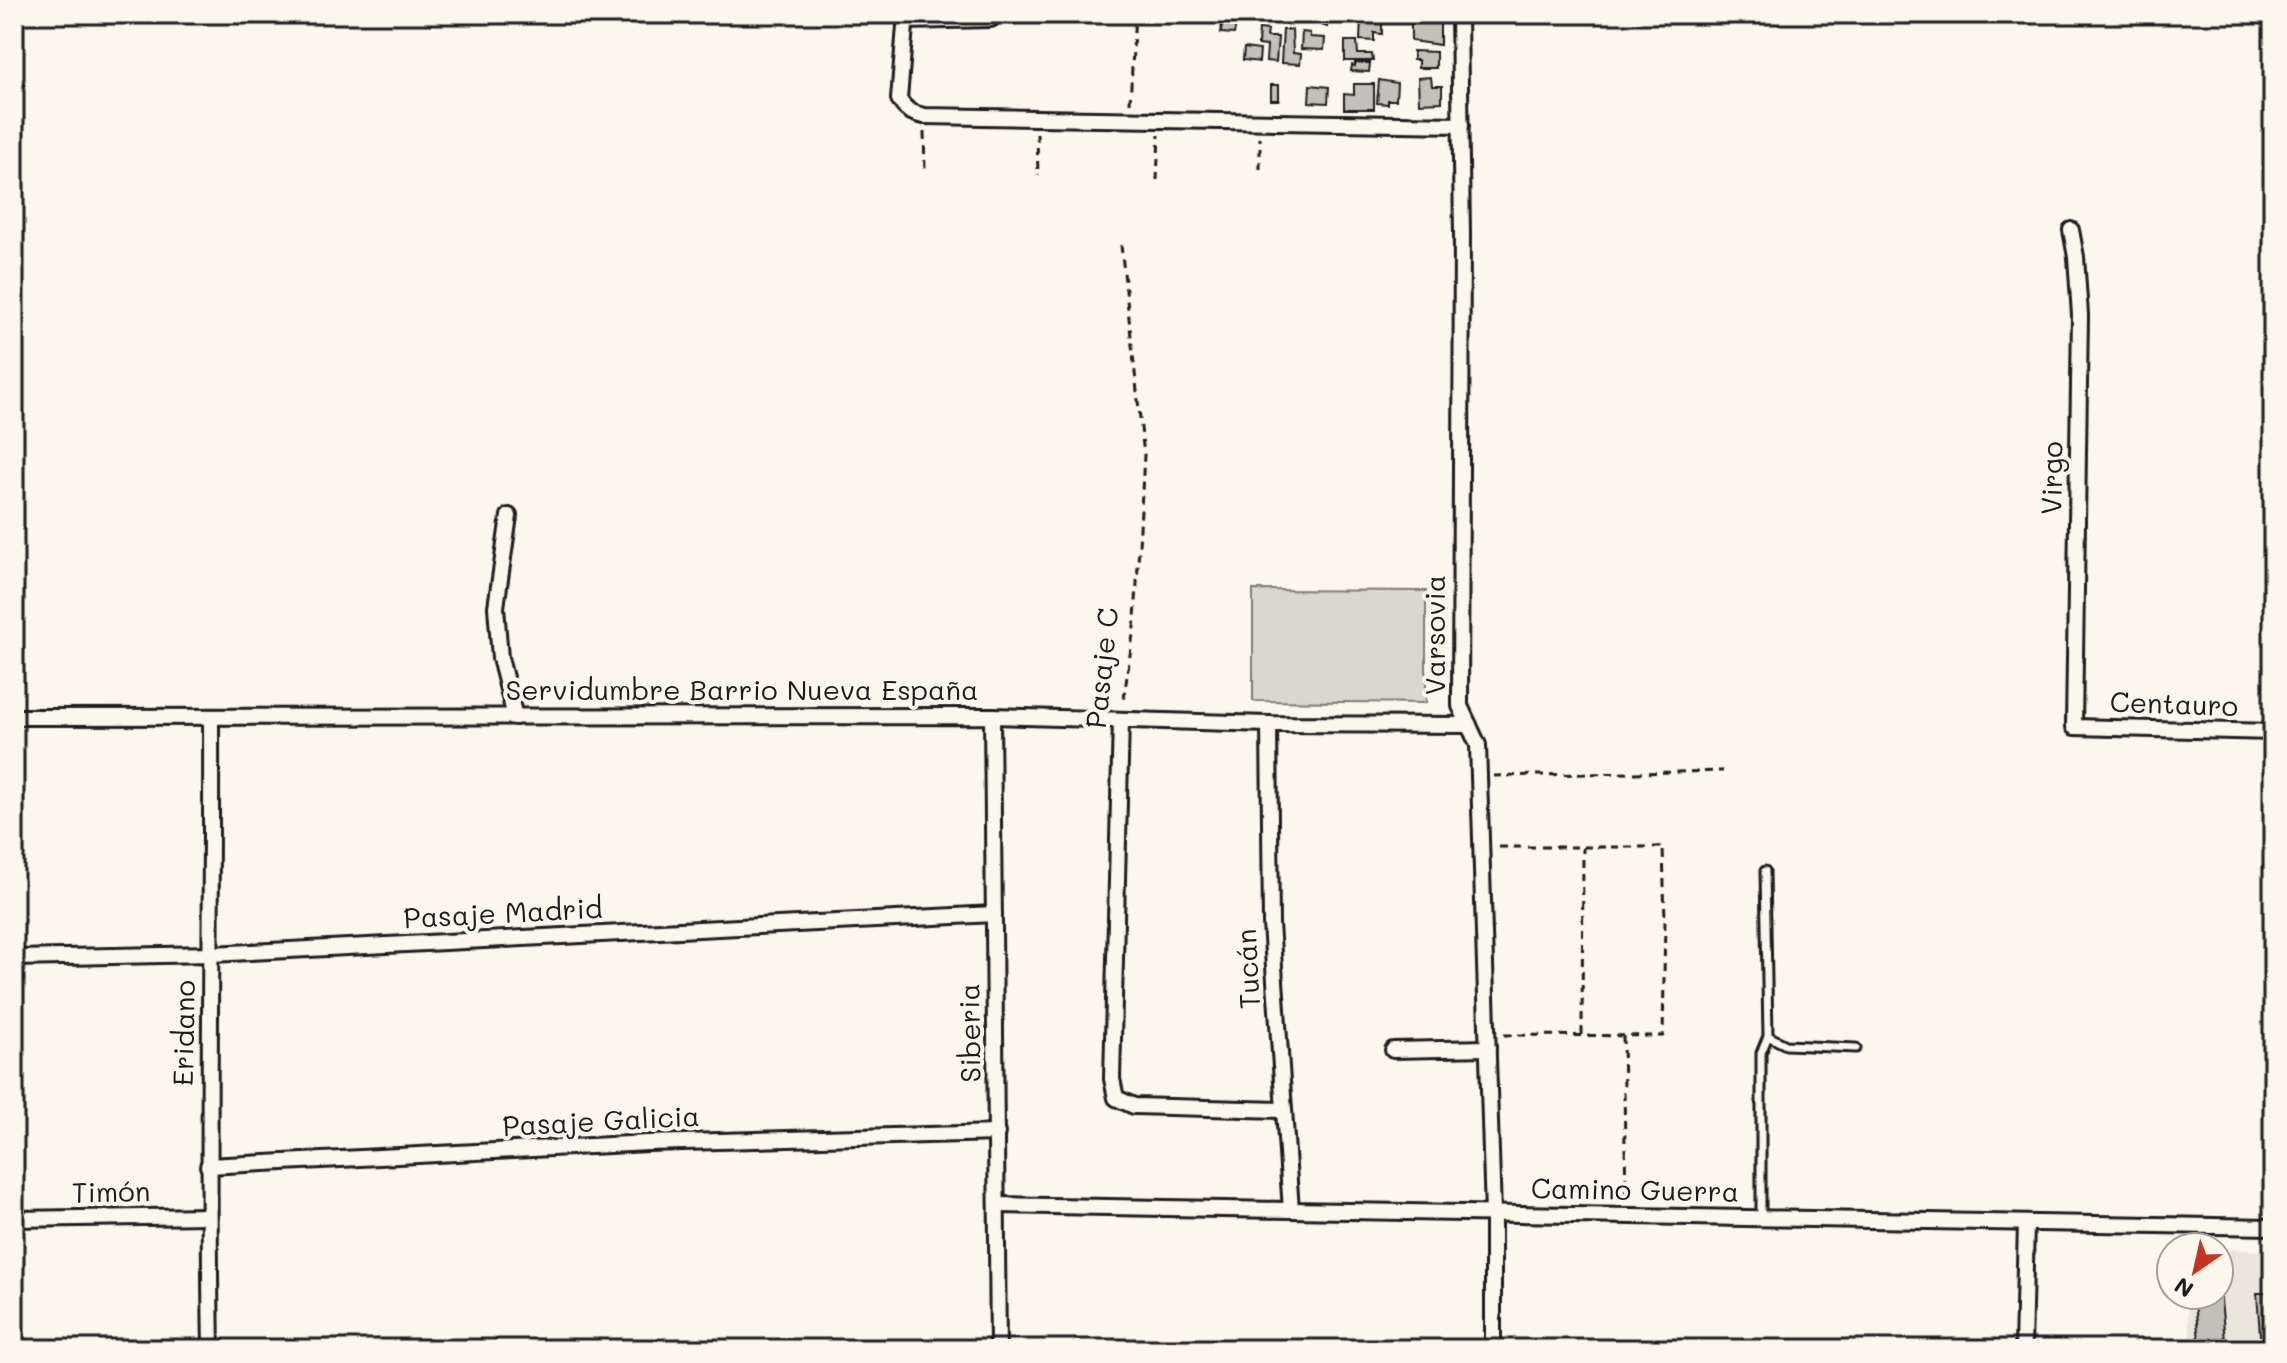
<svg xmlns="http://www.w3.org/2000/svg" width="2287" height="1363" font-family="Mali,sans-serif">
  <rect width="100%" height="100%" fill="#fbf7ec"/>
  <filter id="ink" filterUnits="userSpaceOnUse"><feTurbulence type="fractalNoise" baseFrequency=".0125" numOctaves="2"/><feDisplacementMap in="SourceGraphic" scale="16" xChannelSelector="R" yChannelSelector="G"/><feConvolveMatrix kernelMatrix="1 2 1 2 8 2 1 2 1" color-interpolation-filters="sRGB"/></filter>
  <g filter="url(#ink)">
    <polygon fill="#eae6dc" points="2219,1249 2273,1251 2273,1349 2191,1349 2186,1295 2219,1295"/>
    <polygon fill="#dad7ce" stroke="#7b7a75" stroke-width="2" points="1253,590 1426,591 1426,703 1253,701"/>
    <g fill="#c3c0b8" stroke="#1c1c1c" stroke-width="2">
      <polygon points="1223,14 1244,14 1243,26 1236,25 1234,34 1221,33"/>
      <polygon points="1317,14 1327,14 1327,27 1317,23"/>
      <polygon points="1372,14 1382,14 1382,34 1374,33 1374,41 1360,40 1361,19 1372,19"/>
      <polygon points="1411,23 1440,23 1440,45 1411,41"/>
      <polygon points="1259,29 1268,30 1267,37 1278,37 1276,62 1266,61 1267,46 1258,45"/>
      <polygon points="1283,30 1292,30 1293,53 1301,54 1300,64 1281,63"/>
      <polygon points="1302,32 1310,33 1310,37 1325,38 1324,50 1301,49"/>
      <polygon points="1345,41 1357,41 1358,54 1372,54 1373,61 1345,61"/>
      <polygon points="1244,48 1260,50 1259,62 1243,60"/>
      <polygon points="1413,51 1436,52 1436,68 1418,68 1418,60 1413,60"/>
      <polygon points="1355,63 1370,63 1369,72 1351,71 1352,65 1355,66"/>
      <polygon points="1431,77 1432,86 1442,86 1442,102 1419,103 1418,78"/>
      <polygon points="1379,80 1397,83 1396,100 1388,100 1388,104 1377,103"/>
      <polygon points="1354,84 1374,84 1374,109 1344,109 1344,94 1354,95"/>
      <rect x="1271" y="85" width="8" height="15"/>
      <polygon points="1310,85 1329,87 1328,103 1309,102"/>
      <polygon points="2220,1291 2226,1349 2200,1349 2194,1295 2219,1295"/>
      <polygon points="2257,1293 2273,1293 2273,1349 2261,1349"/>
    </g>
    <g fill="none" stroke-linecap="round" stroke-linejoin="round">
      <defs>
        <g id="lane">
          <polyline points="1768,1036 1786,1045 1856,1048"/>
          <polyline points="1761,1218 1761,1053 1768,1036 1765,871"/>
        </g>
        <g id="street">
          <path d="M906 14 899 99C905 110 911 113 924 116L1461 125"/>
          <polyline points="1459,14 1462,235 1460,706 1478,745 1493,1214 1493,1349"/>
          <polyline points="905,21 991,19"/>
          <polyline points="2071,230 2076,257 2080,315 2074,727 2273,732"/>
          <polyline points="509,516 496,607 500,658 515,717"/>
          <polyline points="992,716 998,1349"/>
          <polyline points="14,717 992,716 1269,724 1469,725"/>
          <polyline points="1121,720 1112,1079 1116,1098 1134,1106 1283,1110"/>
          <polyline points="1269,724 1271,924 1291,1210"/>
          <polyline points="14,958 212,954 994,914"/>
          <polyline points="1393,1050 1488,1048"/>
          <polyline points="208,1166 648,1143 997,1133"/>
          <polyline points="997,1205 2273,1227"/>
          <polyline points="14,1219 208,1216"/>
          <path d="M211 1349C207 1139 212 928 211 718"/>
          <polyline points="2023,1349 2026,1223"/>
        </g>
      </defs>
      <use href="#lane" stroke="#1c1c1c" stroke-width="13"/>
      <use href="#street" stroke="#1c1c1c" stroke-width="20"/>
      <g stroke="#1c1c1c" stroke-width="3" stroke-dasharray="8 6" stroke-linecap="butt">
        <polyline points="1130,103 1135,14"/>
        <polyline points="924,132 925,171"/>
        <polyline points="1037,133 1038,176"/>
        <polyline points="1260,169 1260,137"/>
        <polyline points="1157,180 1159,135"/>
        <polyline points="1121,245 1144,455 1135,620 1123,704"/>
        <polyline points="1494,776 1723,771"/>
        <polyline points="1499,847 1663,847 1665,921 1663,1036 1503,1035"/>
        <polyline points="1582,1035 1583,848"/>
        <polyline points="1623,1036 1626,1200"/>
      </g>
      <use href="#lane" stroke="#fbf7ec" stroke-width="7"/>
      <use href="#street" stroke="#fbf7ec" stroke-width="14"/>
    </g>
  </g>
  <g text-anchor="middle" stroke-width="8" stroke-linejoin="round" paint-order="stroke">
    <g font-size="28" fill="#1c1c1c" stroke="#fbf7ec">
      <text transform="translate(2052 478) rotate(-89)" y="10">Virgo</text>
      <text transform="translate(1435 635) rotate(-90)" y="10">Varsovia</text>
      <text transform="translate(1102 668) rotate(-84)" y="10">Pasaje C</text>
      <text x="742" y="700">Servidumbre Barrio Nueva España</text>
      <text transform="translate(2174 704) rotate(2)" y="10">Centauro</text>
      <text transform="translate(503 913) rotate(-3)" y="10">Pasaje Madrid</text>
      <text transform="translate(1248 969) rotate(-93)" y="10">Tucán</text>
      <text transform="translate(184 1033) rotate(-89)" y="10">Eridano</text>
      <text transform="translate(970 1033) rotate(-91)" y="10">Siberia</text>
      <text transform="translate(601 1121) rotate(-3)" y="10">Pasaje Galicia</text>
      <text transform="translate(1635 1190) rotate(1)" y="10">Camino Guerra</text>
      <text transform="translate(111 1192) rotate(-1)" y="10">Timón</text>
    </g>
  </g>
  <rect width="2287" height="1363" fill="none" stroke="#fbf7ec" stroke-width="48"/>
  <rect x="24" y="24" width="2239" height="1315" fill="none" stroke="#1c1c1c" stroke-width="3" filter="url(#ink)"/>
  <g transform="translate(2195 1271) rotate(214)"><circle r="38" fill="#fbf7ec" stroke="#a29f99" stroke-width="2"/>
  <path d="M0-6L14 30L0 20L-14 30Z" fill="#c8321e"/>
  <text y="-12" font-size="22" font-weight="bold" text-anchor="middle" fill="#1c1c1c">N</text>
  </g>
</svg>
